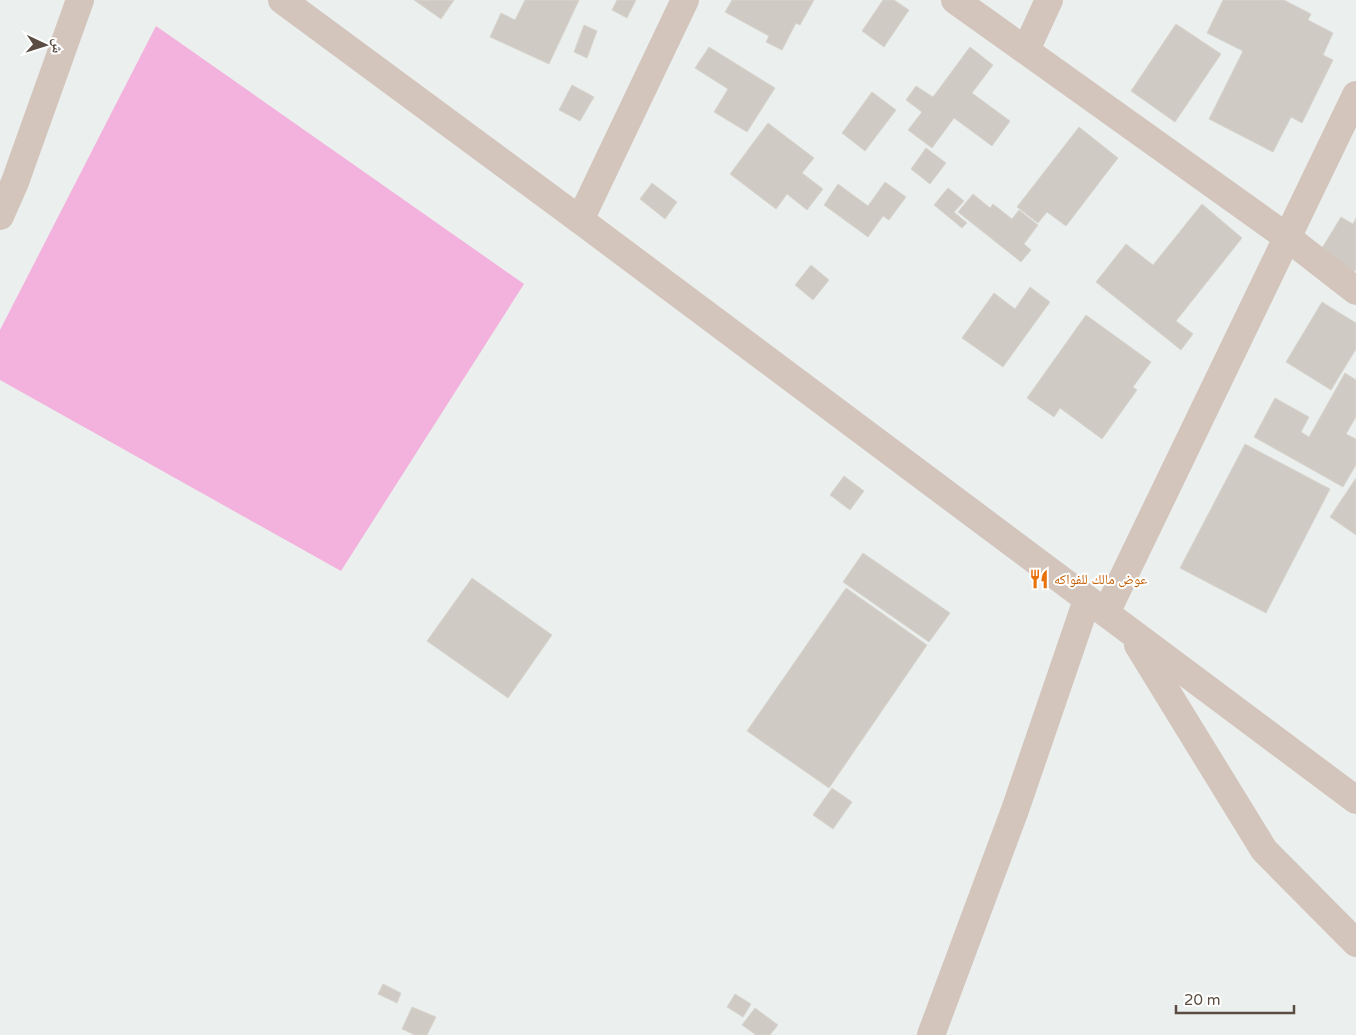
<svg xmlns="http://www.w3.org/2000/svg" width="1356" height="1035" font-family="'Varela Round','Noto Naskh Arabic',sans-serif">
  <rect width="100%" height="100%" fill="#ebefee"/>
  <polygon fill="#f3b2dd" points="156,26 524,284 341,571 0,380 0,330"/>
  <g fill="#cfcbc4" stroke="#d8d5ce">
    <polygon points="414,0 454,0 441,19"/>
    <polygon points="525,0 579,0 549,64 490,37 501,13 515,20"/>
    <polygon points="617,0 636,0 627,18 612,10"/>
    <polygon points="732,0 814,0 800,25 796,23 782,50 766,42 769,36 725,12"/>
    <polygon points="883,0 894,0 909,10 884,47 862,31"/>
    <polygon points="1223,0 1284,0 1311,14 1308,20 1333,33 1323,55 1333,60 1302,123 1291,117 1273,152 1209,119 1243,51 1207,33"/>
    <polygon points="1176,24 1221,54 1175,122 1131,91"/>
    <polygon points="584,25 597,31 587,58 574,52"/>
    <polygon points="709,47 775,88 747,132 714,112 728,89 695,68"/>
    <polygon points="970,47 993,65 972,93 1010,121 992,146 954,118 932,148 908,130 922,112 906,100 916,86 933,97"/>
    <polygon points="572,85 594,97 580,121 559,110"/>
    <polygon points="872,92 896,110 865,151 842,133"/>
    <polygon points="768,123 814,158 802,173 823,189 807,210 787,194 776,209 730,174"/>
    <polygon points="1079,127 1118,158 1066,226 1047,212 1038,223 1017,207"/>
    <polygon points="926,148 946,163 930,184 911,169"/>
    <polygon points="885,182 906,197 889,220 883,216 868,237 824,205 838,184 868,206"/>
    <polygon points="652,183 677,202 665,219 640,199"/>
    <polygon points="948,188 964,201 954,212 967,223 962,228 934,205"/>
    <polygon points="973,194 990,208 993,204 1012,219 1019,210 1038,225 1024,244 1031,250 1021,262 958,212"/>
    <polygon points="1202,204 1242,238 1176,321 1193,334 1181,350 1096,282 1126,244 1153,265"/>
    <polygon points="1341,217 1353,224 1356,218 1356,269 1353,274 1319,253"/>
    <polygon points="811,265 829,280 813,300 795,285"/>
    <polygon points="1030,287 1050,302 1003,367 962,338 994,293 1015,309"/>
    <polygon points="1322,302 1356,323 1356,349 1331,390 1286,362"/>
    <polygon points="1086,315 1151,362 1133,387 1137,390 1102,439 1060,408 1054,417 1027,398"/>
    <polygon points="1345,373 1356,380 1356,417 1346,434 1356,439 1356,465 1343,487 1254,437 1275,398 1309,417 1301,432 1309,437"/>
    <polygon points="1245,444 1330,489 1266,613 1180,568"/>
    <polygon points="844,476 864,491 850,510 830,495"/>
    <polygon points="1356,478 1356,535 1330,517"/>
    <polygon points="863,553 950,613 929,642 843,582"/>
    <polygon points="472,578 552,635 508,698 427,641"/>
    <polygon points="846,588 927,645 829,788 747,731"/>
    <polygon points="832,788 852,802 833,829 813,815"/>
    <polygon points="383,984 401,993 397,1003 378,994"/>
    <polygon points="735,994 751,1004 743,1017 727,1007"/>
    <polygon points="412,1007 436,1017 427,1035 415,1035 402,1029"/>
    <polygon points="755,1008 778,1025 770,1035 756,1035 742,1025"/>
  </g>
  <g fill="none" stroke-linecap="round" stroke-linejoin="round">
    <g stroke="#d3c5bc" stroke-width="28">
      <polyline points="282,0 580,220 1356,800"/>
      <polyline points="955,0 1288,238 1356,291"/>
      <polyline points="1026,50 1049,0"/>
      <polyline points="0,216 15,182 80,0"/>
      <polyline points="580,220 685,0"/>
      <polyline points="1106,613 1356,95"/>
      <polyline points="1138,645 1264,850 1356,943"/>
      <polyline points="931,1035 1015,810 1087,600"/>
    </g>
  </g>
  <defs>
    <symbol id="restaurant-bare" viewBox="-9 -9 18 18"><path d="M-5-6h1v4h1v-4h1v4h1v-4h1v5L-1.5 .5V6h-2V.5L-5-1ZM5-6V6H3V1.5H1.5Q1.5-4 5-6Z" fill="#e8710a" stroke="#fff" stroke-width="2.5" paint-order="stroke"/></symbol>
  </defs>
  <g fill-rule="evenodd">
    <use href="#restaurant-bare" x="1025" y="565" width="28" height="28"/>
  </g>
  <g text-anchor="middle" stroke-width="4" stroke-linejoin="round" paint-order="stroke">
    <g font-size="14" fill="#c56008" stroke="#fff" text-anchor="start">
      <text x="1054" y="584">عوض مالك للفواكه</text>
    </g>
  </g>
  <g transform="translate(45 45) rotate(94)" stroke="#ffffff" stroke-width="4" paint-order="stroke">
  <path d="M0-4L9 19L0 12L-9 19Z" fill="#5a4c42"/>
  <text y="-8" font-size="14" font-weight="bold" text-anchor="middle" fill="#5a4c42">ش</text>
  </g>
  <path d="M1176 1005v8h118v-8" fill="none" stroke="#5a4c42" stroke-width="2.5"/>
  <text x="1184" y="1005" font-size="15" fill="#5a4c42" stroke="#ffffff" stroke-width="4" paint-order="stroke">20 m</text>
</svg>
